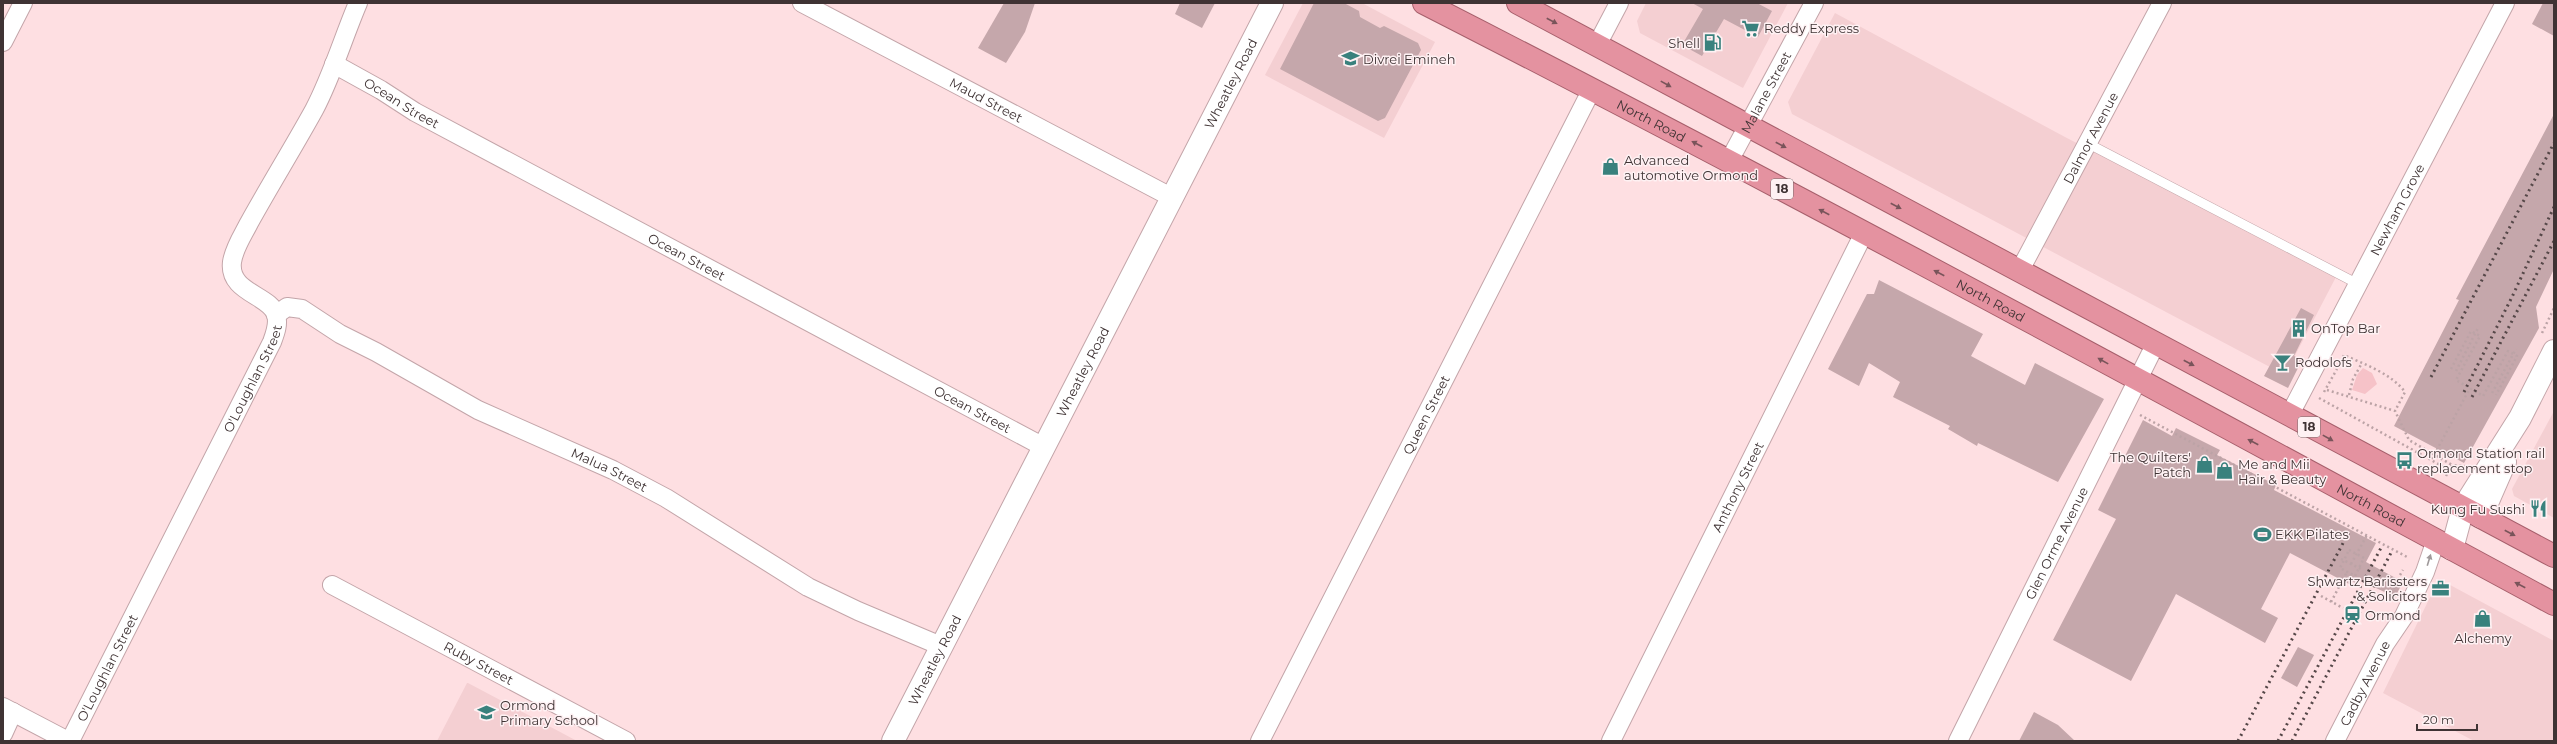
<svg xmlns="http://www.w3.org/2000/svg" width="2557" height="744" font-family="Montserrat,sans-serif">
  <rect width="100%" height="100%" fill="#fedfe2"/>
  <g fill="#f4cfd2">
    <polygon points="1303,3 1362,3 1435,42 1384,138 1265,75"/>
    <polygon points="1646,3 1788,3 1743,88 1640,33 1637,21"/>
    <polygon points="1835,13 2065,137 2336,277 2285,375 1792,114 1788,102"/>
    <polygon points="2554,411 2554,518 2514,496 2512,489"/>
    <polygon points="2439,579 2554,641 2554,741 2474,741 2383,693"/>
    <polygon points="467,683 468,683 577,741 437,741"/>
  </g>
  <polygon fill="#f6c2c8" points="2363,368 2372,373 2377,384 2365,394 2352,390 2357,375"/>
  <g fill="#c5a7ab">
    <polygon points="1004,3 1035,3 1025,32 1006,63 978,48"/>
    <polygon points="1180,3 1215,3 1202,28 1175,14"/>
    <polygon points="1314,3 1344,3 1359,11 1360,17 1380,28 1384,26 1418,43 1421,50 1385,118 1378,121 1280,69"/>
    <polygon points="1692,3 1757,3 1772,11 1758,37 1724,19 1702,56 1682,45 1703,9"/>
    <polygon points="2543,3 2554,3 2554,36 2532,24"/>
    <polygon points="2554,114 2554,269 2536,307 2539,328 2464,463 2394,426 2459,300 2456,299"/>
    <polygon points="1879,280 1983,334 1971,356 2025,385 2035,363 2104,399 2058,482 1978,443 1977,446 1948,429 1950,426 1893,397 1900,382 1869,363 1859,386 1828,369 1867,294 1874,294"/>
    <polygon points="2301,308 2314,315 2294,356 2302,360 2288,388 2264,376"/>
    <polygon points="2143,420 2172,436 2176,428 2220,450 2217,455 2276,485 2274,490 2376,543 2366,562 2403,582 2395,597 2357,579 2355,583 2350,580 2349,584 2290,553 2261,609 2278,618 2265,643 2176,594 2131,681 2053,640 2116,519 2098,510"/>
    <polygon points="2298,647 2314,655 2297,687 2281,678"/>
    <polygon points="2034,712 2058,725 2075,741 2019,741"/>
  </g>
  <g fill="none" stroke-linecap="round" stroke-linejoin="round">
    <defs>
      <polyline id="service" points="2087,143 2358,284"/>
      <g id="minor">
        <path id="s1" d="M802 3 1171 197"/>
        <polyline points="3,42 23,3"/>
        <polyline points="1597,45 1619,3"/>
        <path id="s2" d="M334 64 381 90 415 112 1042 446"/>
        <path id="s3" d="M1729 161 1814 3"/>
        <path id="s4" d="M2019 272 2162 3"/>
        <path id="s5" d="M276 315 287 307 302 309 340 334 376 352 478 410 613 470 666 498 808 587 858 611 941 646"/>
        <path id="s6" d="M2289 416 2505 3"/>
        <path id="s7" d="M332 585 626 741"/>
        <polyline points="3,707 68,741"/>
        <polyline points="3,734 13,712"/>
        <path id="s8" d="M70 741 272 342C275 334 279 324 276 315 271 295 228 293 232 262 234 248 243 235 249 223 270 185 293 148 314 110 332 76 343 38 358 3"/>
        <path id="s9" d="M1260 741 1592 89"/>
        <path id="s10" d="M1611 741 1864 233"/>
        <path id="s11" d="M1958 741 2155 345"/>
        <path id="s12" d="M2335 741 2385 644 2404 616 2425 572 2436 540"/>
      </g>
      <g id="tertiary">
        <polyline points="2481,517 2505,462"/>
        <polyline points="2452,549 2463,508 2520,418 2554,351"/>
        <path id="s13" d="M893 741 1272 3"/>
      </g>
      <g id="trunk">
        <path id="s14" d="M1424 3C1804 197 2178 401 2554 604"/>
        <polyline points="1518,3 2554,556"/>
      </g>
    </defs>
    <use href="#service" stroke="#c3a5a9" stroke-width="10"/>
    <use href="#minor" stroke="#c3a5a9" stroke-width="20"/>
    <use href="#tertiary" stroke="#c3a5a9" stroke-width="24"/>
    <use href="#trunk" stroke="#a65f6b" stroke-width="24"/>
    <g stroke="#bca3a6" stroke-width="2.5" stroke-dasharray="2 3" stroke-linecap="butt">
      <polyline points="2542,333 2554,308"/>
      <path d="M2343 357 2344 355C2364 364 2392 374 2405 392L2395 411"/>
      <polyline points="2451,369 2471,331 2480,336 2456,380 2483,396 2508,351 2517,356 2496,395"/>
      <polyline points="2456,371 2478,328"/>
      <polyline points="2327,390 2395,411 2409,440 2452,465"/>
      <polyline points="2324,392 2337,369"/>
      <polyline points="2492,393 2516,349"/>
      <polyline points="2349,395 2353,379 2362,363"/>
      <polyline points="2319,398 2449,470"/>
      <polyline points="2140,415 2409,558"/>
      <polyline points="2432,459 2470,388"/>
      <polyline points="2446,476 2452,465 2465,466"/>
      <polygon points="2349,550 2364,558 2355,576 2340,568"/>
      <polyline points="2341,559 2363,570"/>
      <polyline points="2351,564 2367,535"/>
      <polyline points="2400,575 2403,570"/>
      <polyline points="2373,595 2386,602 2401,576"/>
      <polyline points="2321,596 2343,608"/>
      <polyline points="2331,602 2347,572"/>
    </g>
    <use href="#service" stroke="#fff" stroke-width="9"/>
    <use href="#minor" stroke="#fff" stroke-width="18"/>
    <use href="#tertiary" stroke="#fff" stroke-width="22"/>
    <use href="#trunk" stroke="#e492a0" stroke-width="22"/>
    <g stroke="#554748" stroke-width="3" stroke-dasharray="2 4" stroke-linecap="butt">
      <polyline points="2431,377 2554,143"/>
      <polyline points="2464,392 2512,297 2554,207"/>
      <polyline points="2472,397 2554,241"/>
      <polyline points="2238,741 2350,530"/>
      <polyline points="2278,741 2382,546"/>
      <polyline points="2292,741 2392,551"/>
    </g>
  </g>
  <defs><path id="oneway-solid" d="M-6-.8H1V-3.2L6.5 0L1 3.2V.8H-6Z"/></defs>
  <g fill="#79545a">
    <use href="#oneway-solid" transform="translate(1552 21) rotate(28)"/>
    <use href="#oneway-solid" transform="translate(1666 84) rotate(29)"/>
    <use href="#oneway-solid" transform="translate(1697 144) rotate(-152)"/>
    <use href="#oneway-solid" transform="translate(1781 145) rotate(28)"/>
    <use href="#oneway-solid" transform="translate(1896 206) rotate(28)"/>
    <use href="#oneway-solid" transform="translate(1824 212) rotate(-152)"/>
    <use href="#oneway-solid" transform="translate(1939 273) rotate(-152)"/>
    <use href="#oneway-solid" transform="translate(2103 361) rotate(-151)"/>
    <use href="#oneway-solid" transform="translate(2189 363) rotate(28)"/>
    <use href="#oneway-solid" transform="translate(2328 438) rotate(29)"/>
    <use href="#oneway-solid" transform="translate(2253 442) rotate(-152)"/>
    <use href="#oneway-solid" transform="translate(2510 533) rotate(28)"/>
    <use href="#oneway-solid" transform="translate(2520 585) rotate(-152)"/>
  </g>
  <use fill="#9f999a" href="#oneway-solid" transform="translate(2429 560) rotate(-73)"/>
  <defs>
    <symbol id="supermarket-bare" viewBox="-9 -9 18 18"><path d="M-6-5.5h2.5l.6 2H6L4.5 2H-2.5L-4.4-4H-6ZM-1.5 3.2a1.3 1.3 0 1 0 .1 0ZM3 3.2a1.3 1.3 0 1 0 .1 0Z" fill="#39817d" stroke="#fef1f3" stroke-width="2.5" paint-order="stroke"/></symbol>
    <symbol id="fuel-bare" viewBox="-9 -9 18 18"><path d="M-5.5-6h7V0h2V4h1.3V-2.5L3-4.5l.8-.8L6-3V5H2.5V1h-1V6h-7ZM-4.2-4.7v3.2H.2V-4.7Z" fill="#39817d" stroke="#fef1f3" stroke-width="2.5" paint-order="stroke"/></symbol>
    <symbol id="school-bare" viewBox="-9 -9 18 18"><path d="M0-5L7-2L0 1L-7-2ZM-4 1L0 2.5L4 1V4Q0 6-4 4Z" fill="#39817d" stroke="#fef1f3" stroke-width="2.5" paint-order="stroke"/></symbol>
    <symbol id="shop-bare" viewBox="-9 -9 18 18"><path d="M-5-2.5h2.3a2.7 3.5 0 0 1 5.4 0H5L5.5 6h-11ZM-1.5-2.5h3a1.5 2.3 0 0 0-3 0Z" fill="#39817d" stroke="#fef1f3" stroke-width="2.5" paint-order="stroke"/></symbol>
    <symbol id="building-bare" viewBox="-9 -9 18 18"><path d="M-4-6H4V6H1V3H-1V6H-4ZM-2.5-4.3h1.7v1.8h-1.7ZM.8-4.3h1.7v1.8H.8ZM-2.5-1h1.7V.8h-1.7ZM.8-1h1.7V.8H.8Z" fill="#39817d" stroke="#fef1f3" stroke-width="2.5" paint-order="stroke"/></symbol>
    <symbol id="bar-bare" viewBox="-9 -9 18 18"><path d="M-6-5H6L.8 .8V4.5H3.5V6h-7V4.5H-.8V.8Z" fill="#39817d" stroke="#fef1f3" stroke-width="2.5" paint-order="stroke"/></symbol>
    <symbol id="bus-bare" viewBox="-9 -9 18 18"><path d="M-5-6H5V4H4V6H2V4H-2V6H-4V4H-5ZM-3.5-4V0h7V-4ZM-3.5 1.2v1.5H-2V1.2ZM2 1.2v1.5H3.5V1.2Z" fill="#39817d" stroke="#fef1f3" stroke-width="2.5" paint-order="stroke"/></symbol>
    <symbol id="restaurant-bare" viewBox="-9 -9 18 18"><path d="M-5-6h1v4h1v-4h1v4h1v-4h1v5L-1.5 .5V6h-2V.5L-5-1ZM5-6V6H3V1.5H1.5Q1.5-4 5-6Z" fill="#39817d" stroke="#fef1f3" stroke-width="2.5" paint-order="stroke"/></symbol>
    <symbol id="stadium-bare" viewBox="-9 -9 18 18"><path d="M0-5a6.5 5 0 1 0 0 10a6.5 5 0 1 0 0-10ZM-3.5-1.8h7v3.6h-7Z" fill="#39817d" stroke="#fef1f3" stroke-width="2.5" paint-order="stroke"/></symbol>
    <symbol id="office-bare" viewBox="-9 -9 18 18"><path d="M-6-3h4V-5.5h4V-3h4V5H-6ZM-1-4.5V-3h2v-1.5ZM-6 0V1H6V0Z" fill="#39817d" stroke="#fef1f3" stroke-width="2.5" paint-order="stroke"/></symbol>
    <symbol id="station-bare" viewBox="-9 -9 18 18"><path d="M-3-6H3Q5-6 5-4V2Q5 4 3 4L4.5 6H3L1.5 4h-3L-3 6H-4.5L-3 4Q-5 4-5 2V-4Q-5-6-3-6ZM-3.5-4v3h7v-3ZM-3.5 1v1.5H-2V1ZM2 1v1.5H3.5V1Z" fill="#39817d" stroke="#fef1f3" stroke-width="2.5" paint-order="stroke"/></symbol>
  </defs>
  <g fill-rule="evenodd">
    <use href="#supermarket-bare" x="1738" y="16" width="25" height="25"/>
    <use href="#fuel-bare" x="1700" y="30" width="25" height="25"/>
    <use href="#school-bare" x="1338" y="46" width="25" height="25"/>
    <use href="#shop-bare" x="1598" y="154" width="25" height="25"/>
    <use href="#building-bare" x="2286" y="316" width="25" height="25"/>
    <use href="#bar-bare" x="2270" y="350" width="25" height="25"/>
    <use href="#bus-bare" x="2392" y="448" width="25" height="25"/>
    <use href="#shop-bare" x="2192" y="452" width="25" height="25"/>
    <use href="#shop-bare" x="2212" y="458" width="25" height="25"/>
    <use href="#restaurant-bare" x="2526" y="496" width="25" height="25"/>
    <use href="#stadium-bare" x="2250" y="522" width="25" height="25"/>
    <use href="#office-bare" x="2428" y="576" width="25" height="25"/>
    <use href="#station-bare" x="2340" y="602" width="25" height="25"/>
    <use href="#shop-bare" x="2470" y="606" width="25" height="25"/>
    <use href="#school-bare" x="474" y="700" width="25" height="25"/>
  </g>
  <g text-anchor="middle" stroke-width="3" stroke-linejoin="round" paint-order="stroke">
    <g fill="#fef1f3" stroke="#786c6d" stroke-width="1">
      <rect x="1771" y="179" width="22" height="20" rx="3"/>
      <rect x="2298" y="417" width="22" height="20" rx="3"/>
    </g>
    <g font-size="12" font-weight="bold" fill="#3f3334">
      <text x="1782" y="193">18</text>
      <text x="2309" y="431">18</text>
    </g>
    <g font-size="13" fill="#3f3334" stroke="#fef1f3" text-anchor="start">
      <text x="1764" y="33">Reddy Express</text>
      <text x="1700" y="48" text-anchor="end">Shell</text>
      <text x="1363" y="64">Divrei Emineh</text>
      <text x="1624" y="165">Advanced<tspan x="1624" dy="15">automotive Ormond</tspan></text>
      <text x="2311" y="333">OnTop Bar</text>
      <text x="2295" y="367">Rodolofs</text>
      <text x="2417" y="458">Ormond Station rail<tspan x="2417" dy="15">replacement stop</tspan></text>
      <text x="2191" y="462" text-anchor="end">The Quilters'<tspan x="2191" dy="15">Patch</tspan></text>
      <text x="2238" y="469">Me and Mii<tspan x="2238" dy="15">Hair &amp; Beauty</tspan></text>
      <text x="2525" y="514" text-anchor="end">Kung Fu Sushi</text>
      <text x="2275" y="539">EKK Pilates</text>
      <text x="2427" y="586" text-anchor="end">Shwartz Barissters<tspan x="2427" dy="15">&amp; Solicitors</tspan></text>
      <text x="2365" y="620">Ormond</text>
      <text x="2483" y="643" text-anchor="middle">Alchemy</text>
      <text x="500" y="710">Ormond<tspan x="500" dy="15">Primary School</tspan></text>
    </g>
    <g font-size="13" fill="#3f3334" stroke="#fef1f3">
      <text dy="5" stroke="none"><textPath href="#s13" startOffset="739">Wheatley Road</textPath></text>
      <text dy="5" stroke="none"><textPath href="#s3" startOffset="78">Malane Street</textPath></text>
      <text dy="5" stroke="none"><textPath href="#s1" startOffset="208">Maud Street</textPath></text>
      <text dy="5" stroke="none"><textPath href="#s2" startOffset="78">Ocean Street</textPath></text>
      <text dy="5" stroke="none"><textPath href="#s14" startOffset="256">North Road</textPath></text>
      <text dy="5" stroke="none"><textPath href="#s4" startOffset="152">Dalmor Avenue</textPath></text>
      <text dy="5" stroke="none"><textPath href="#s6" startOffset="233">Newham Grove</textPath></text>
      <text dy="5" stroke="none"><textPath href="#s2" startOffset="402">Ocean Street</textPath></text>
      <text dy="5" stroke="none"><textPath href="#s14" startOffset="640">North Road</textPath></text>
      <text dy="5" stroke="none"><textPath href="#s13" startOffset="415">Wheatley Road</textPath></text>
      <text dy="5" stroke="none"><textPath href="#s8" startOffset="406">O'Loughlan Street</textPath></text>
      <text dy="5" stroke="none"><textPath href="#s2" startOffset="726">Ocean Street</textPath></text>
      <text dy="5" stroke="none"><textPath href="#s9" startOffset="366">Queen Street</textPath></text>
      <text dy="5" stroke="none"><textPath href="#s5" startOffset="376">Malua Street</textPath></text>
      <text dy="5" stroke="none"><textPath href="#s10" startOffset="284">Anthony Street</textPath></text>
      <text dy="5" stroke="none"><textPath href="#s14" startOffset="1072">North Road</textPath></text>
      <text dy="5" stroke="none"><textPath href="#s11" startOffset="221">Glen Orme Avenue</textPath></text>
      <text dy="5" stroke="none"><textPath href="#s13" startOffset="91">Wheatley Road</textPath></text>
      <text dy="5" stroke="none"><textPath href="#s7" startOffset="166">Ruby Street</textPath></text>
      <text dy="5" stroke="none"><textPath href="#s8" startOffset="82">O'Loughlan Street</textPath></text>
      <text dy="5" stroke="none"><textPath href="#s12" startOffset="65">Cadby Avenue</textPath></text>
    </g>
  </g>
  <rect width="2557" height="744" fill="none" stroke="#3f3334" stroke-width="8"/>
  <path d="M2417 724v6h60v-6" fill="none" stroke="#3f3334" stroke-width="2"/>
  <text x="2423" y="724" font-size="12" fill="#3f3334" stroke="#fef1f3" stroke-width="3" paint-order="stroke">20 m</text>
</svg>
